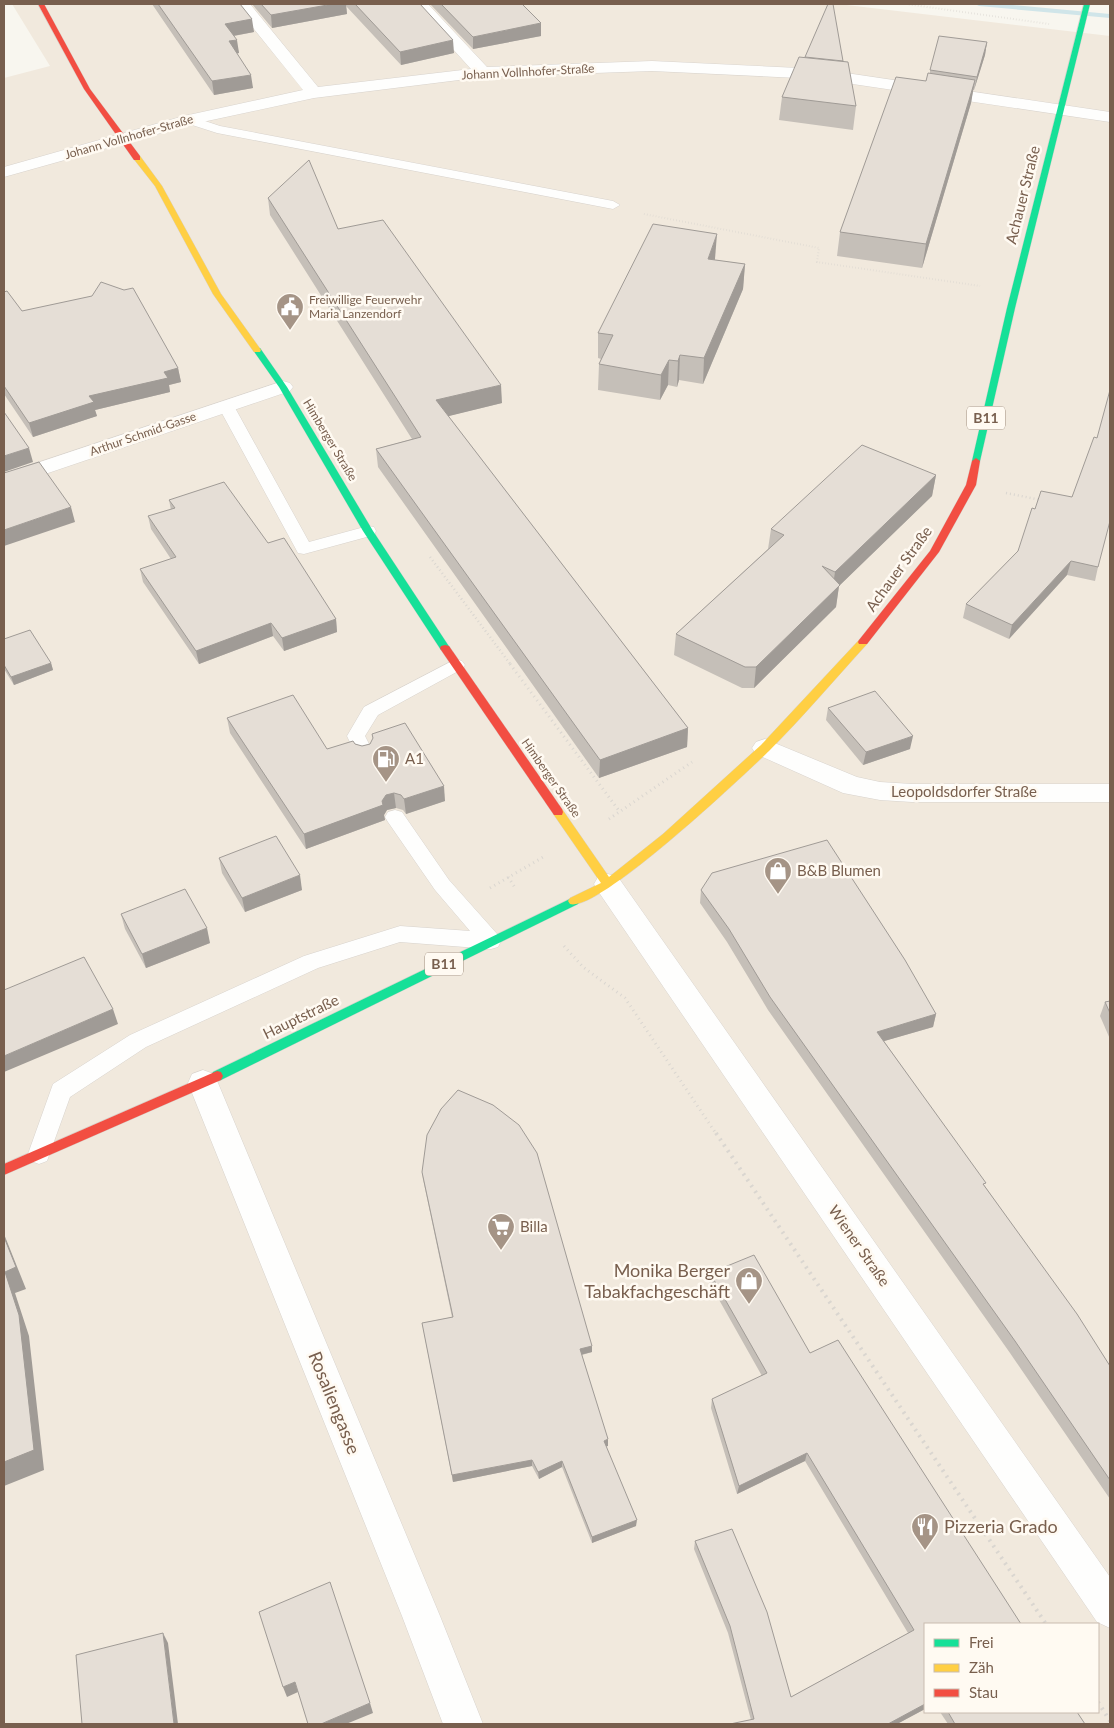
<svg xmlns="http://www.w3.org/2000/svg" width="1114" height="1728" font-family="Lato,sans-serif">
  <rect width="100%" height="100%" fill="#f8f6ef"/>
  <path fill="#f1e9dd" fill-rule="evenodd" d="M12 4H838L1110 36V1724H4V78L50 66ZM925 1624H1098V1712H925Z"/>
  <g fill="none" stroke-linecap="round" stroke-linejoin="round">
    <polygon fill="#d0e5e9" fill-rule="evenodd" points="975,4 1002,4 1110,14 1110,18 979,6"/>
    <defs>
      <g id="lane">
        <polygon points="190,116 220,126 613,201 620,205 613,209 217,133 186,123 184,120 186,117"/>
        <polygon points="226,401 231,403 234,406 309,542 368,526 374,527 376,531 374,535 304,554 298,553 218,406 221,403"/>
        <polygon points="456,659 462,661 465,665 462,669 378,715 365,736 373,752 371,757 364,759 357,757 347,736 364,707"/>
        <polygon points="395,810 402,812 449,880 498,935 501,941 498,947 491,949 400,942 318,968 146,1047 70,1097 47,1161 39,1164 31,1161 28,1154 53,1084 130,1035 304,956 400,926 470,931 435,890 388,822 385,817 388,812"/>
      </g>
      <g id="street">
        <polygon points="234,4 250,4 318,87 471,69 412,4 428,4 487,67 652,61 819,69 1110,112 1110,122 819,79 652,71 483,77 314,98 193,124 4,177 4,167 184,116 303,90"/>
        <polygon points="283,381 290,383 293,387 290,391 4,488 4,474"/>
        <polygon points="765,739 857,777 880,782 912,784 1110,784 1110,802 912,802 880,800 843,793 756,754 752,748 756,742"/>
        <polygon points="608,874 618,877 1110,1577 1110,1628 1097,1622 598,891 594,884 598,877"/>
        <polygon points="203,1070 214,1074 218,1083 440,1616 483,1724 443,1724 402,1616 188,1083 192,1074"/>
      </g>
      <g id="fast">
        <polygon points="1084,4 1090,4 1015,308 980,461 976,464 972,461 1007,308"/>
        <polygon points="254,348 260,348 287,387 373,531 450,648 449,650 441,650 363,531 279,387 253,350"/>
        <polygon points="574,897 578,898 580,901 578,904 221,1080 217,1081 213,1080 211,1076 213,1072"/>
      </g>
      <g id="slow">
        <polygon points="134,156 140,156 162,186 221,294 261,350 260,352 254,352 213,294 155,186 133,158"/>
        <path d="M863 639 868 642 867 644C834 680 803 717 769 751 744 775 598 913 570 904L568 901 570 898 601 883 554 815 553 812 554 809H562L609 877 663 834 761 745 859 640Z"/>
      </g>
      <g id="jam">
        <polygon points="38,4 44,4 90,89 140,156 140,160 134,160 84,89"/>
        <polygon points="976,458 980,461 976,485 939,552 867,644 859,644 858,642 859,640 930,551 966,485 972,461"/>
        <polygon points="445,645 449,646 562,809 563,812 562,815 554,815 441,650 440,648 441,646"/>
        <polygon points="217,1071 221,1072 223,1076 221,1080 4,1175 4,1164"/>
      </g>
    </defs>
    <use href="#lane" stroke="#d8d3cd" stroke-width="1"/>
    <use href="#street" stroke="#d8d3cd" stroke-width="1"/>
    <use href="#fast" stroke="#d8d3cd" stroke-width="1"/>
    <use href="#slow" stroke="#d8d3cd" stroke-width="1"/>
    <use href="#jam" stroke="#d8d3cd" stroke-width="1"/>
    <g stroke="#dad6d0" stroke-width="2" stroke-dasharray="0.5 2.5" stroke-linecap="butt">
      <polyline points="906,4 1049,24"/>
      <polyline points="644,214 819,248 817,262 980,286"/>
    </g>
    <g stroke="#dad6d0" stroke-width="2.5" stroke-dasharray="1 3" stroke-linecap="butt">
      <polyline points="1006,493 1041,500"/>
      <polyline points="430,557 511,665"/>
    </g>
    <g stroke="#dad6d0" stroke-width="3" stroke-dasharray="1 4" stroke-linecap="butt">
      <polyline points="510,664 620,812"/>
      <polyline points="609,819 692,762"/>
      <polyline points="508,877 516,889"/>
      <polyline points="490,888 545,856"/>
      <polyline points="564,946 583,967 625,998 717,1135"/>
    </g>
    <g stroke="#dad6d0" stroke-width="4" stroke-dasharray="2 5" stroke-linecap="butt">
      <polyline points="716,1133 1046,1624"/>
      <polyline points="1098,1702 1110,1721"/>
    </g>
    <use href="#lane" fill="#fefefd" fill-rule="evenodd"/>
    <use href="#street" fill="#fefefd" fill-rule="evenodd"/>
    <use href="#fast" fill="#16e098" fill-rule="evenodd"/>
    <use href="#slow" fill="#ffcf43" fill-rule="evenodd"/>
    <use href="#jam" fill="#f24e42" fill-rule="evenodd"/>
  </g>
  <g fill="#c5bfb8">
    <polygon points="152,4 240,4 254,32 234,36 239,53 237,53 253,88 214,95"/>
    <polygon points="252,4 420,4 454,53 401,65 346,6 347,14 272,28"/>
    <polygon points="430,4 522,4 541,23 541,36 473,49"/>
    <polygon points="987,42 985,55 974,90 973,90 971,103 922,268 837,256 840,232 926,81 930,73 930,70"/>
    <polygon points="843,61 856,106 853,130 779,120 782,97"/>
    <polygon points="268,198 338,229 502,403 448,416 688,728 687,747 599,778 378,467 376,449 412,439 270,215"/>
    <polygon points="715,259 715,260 745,264 743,289 703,384 679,380 677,387 668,385 660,400 598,390 599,364 601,359 598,358 598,333"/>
    <polygon points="4,292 22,311 178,368 181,382 169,385 170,392 95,410 97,416 33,437 4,394"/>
    <polygon points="1097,438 1098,567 1095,581 1067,575 1009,639 963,618 966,604 1018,551 1035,509 1072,497"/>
    <polygon points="936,475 932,496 839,586 836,607 754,688 742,688 674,655 676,634 768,549 771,529"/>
    <polygon points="169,500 268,543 336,619 337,632 284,651 273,636 199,664 143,582 140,569 171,559 151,529 148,516 171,510"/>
    <polygon points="4,639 51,663 53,670 14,685 4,669"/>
    <polygon points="828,708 910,749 863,765 826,720"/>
    <polygon points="227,718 327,749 355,744 362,746 370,744 373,739 372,734 445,801 406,814 403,810 396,808 387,810 384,815 385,820 306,849 230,733"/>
    <polygon points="219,858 302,890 245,912 222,873"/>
    <polygon points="701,890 936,1014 933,1027 884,1041 1110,1366 1110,1499 1010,1353 768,1010 727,942 700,903"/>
    <polygon points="121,914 210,943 146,968 125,929"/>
    <polygon points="1110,1001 1110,1039 1100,1016 1105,1002"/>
    <polygon points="422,1172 592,1346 592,1352 582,1355 608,1446 606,1446 636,1526 592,1543 562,1467 539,1479 532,1466 453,1482 422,1323 452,1317 423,1179"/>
    <polygon points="710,1273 925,1624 925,1709 897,1724 730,1724 751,1720 728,1633 694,1549 695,1541 791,1697 908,1633 805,1461 737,1494 711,1408 712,1399 762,1376 709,1282"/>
    <polygon points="940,1712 1077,1712 1085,1724 948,1724"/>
  </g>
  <g fill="#a09b96">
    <polygon points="333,4 346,4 347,14 272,28 271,15"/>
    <polygon points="252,19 254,32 227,37 225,24"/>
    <polygon points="541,23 541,36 473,49 473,37"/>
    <polygon points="237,40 239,53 231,55 229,41"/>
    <polygon points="453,40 454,53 401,65 400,52"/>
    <polygon points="987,42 985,55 974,90 977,77"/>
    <polygon points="251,75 253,88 214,95 212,81"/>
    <polygon points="975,80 971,103 922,268 926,244"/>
    <polygon points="717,234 715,259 706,284 708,259"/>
    <polygon points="745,264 743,289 703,384 704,358"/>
    <polygon points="680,355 679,380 677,387 678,361"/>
    <polygon points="669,360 668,385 660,400 661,375"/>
    <polygon points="178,368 181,382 169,385 170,392 95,410 97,416 33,437 29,423 89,396 164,372"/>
    <polygon points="501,385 502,403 437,419 436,400"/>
    <polygon points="29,448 33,462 4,472 4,456"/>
    <polygon points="936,475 932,496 839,586 836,607 754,688 756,667 832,592 835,572"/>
    <polygon points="71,507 75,522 4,546 4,530"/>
    <polygon points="1071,561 1067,575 1009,639 1012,625"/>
    <polygon points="336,619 337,632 284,651 282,638"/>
    <polygon points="271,623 273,636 199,664 196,651"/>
    <polygon points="51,663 53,670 14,685 11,677"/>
    <polygon points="688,728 687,747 599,778 600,760"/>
    <polygon points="913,736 910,749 863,765 866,752"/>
    <polygon points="444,786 445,801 406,814 404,799"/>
    <polygon points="394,793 396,808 387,810 384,815 385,820 306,849 304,834 382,801 386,795"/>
    <polygon points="300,875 302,890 245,912 242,898"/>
    <polygon points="207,928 210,943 146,968 142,954"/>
    <polygon points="113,1009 118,1024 4,1072 4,1056"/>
    <polygon points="936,1014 933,1027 874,1044 877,1032"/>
    <polygon points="4,1234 26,1289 15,1293 29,1336 44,1470 4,1486 5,1272"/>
    <polygon points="592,1346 592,1352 580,1355 580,1349"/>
    <polygon points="608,1439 608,1446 604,1447 604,1441"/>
    <polygon points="807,1453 805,1461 737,1494 739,1486"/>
    <polygon points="532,1460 532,1466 453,1482 452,1475"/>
    <polygon points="562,1461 562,1467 539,1479 538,1472"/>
    <polygon points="637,1520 636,1526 592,1543 592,1537"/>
    <polygon points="163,1633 168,1643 178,1724 174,1724"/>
    <polygon points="295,1682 298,1692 287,1697 283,1687"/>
    <polygon points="370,1703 373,1713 346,1724 321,1724"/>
    <polygon points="925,1704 925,1709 897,1724 888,1724"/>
  </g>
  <g fill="#e5ded6" stroke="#a09b96">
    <polygon points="158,4 240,4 252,19 225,24 237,40 229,41 251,75 212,81"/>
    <polygon points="261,4 333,4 271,15"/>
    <polygon points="355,4 420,4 453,40 400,52"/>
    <polygon points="441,4 522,4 541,23 473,37"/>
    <polygon points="828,4 833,4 843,61 805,57"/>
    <polygon points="939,36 987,42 977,77 930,70"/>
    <polygon points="799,57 848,62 856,106 782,97"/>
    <polygon points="928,73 975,80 926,244 840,232 896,77 926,81"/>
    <polygon points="309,160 338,229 383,220 501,385 436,400 688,728 600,760 376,449 421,437 268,198"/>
    <polygon points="653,224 717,234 708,259 745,264 704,358 680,355 678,361 669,360 661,375 599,364 613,335 598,333"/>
    <polygon points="101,282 124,290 133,288 178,368 164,372 168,378 89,396 94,402 29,423 4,386 4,292 7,291 22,311 92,296"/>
    <polygon points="1110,390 1110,521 1098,567 1071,561 1012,625 966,604 1018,551 1032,508 1035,509 1041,491 1072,497 1094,437 1097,438"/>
    <polygon points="4,412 29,448 4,456"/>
    <polygon points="862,445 936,475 835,572 822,566 840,585 756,667 745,667 676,634 784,535 771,529"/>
    <polygon points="39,462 71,507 4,530 4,473"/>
    <polygon points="224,482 268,543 284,538 336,619 282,638 271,623 196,651 140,569 176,557 148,516 175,508 169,500"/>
    <polygon points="30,630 51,663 11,677 4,665 4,639"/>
    <polygon points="875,691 913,736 866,752 828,708"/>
    <polygon points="293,695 327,749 353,741 355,744 362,746 370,744 373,738 372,734 405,723 444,786 404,799 401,795 394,793 386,795 382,801 383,805 304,834 227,718"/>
    <polygon points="276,836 300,875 242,898 219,858"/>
    <polygon points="827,840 905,960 936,1014 877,1032 986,1183 983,1184 1077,1314 1110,1366 1110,1480 1015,1341 770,997 729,929 701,890 712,873"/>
    <polygon points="185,889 207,928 142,954 121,914"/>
    <polygon points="84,957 113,1009 4,1056 4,990"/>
    <polygon points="1110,1001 1110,1013 1105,1002"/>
    <polygon points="458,1090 493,1105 519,1125 537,1153 592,1346 580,1349 608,1439 604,1441 637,1520 592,1537 562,1461 538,1472 532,1460 452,1475 422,1323 453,1317 422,1172 427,1135 441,1109"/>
    <polygon points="4,1237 16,1267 5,1272 19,1315 34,1450 4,1462"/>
    <polygon points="754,1255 810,1353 838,1340 1021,1624 925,1624 925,1704 888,1724 730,1724 754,1719 730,1626 695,1541 732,1529 767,1612 791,1697 914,1630 807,1453 739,1486 712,1399 767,1373 710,1273"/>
    <polygon points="330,1582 370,1703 321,1724 308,1724 295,1682 283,1687 259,1612"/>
    <polygon points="163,1633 174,1724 82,1724 76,1655"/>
    <polygon points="948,1712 1077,1712 1085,1724 955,1724"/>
  </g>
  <defs>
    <symbol id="civic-pin" viewBox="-11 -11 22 30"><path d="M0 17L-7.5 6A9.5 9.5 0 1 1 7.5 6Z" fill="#a59486" stroke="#fffaf2"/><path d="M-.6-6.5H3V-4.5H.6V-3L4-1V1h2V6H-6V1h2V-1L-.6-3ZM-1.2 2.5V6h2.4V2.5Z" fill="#fff"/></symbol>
    <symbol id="fuel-pin" viewBox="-11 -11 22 30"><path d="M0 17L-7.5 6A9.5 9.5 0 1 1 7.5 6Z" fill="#a59486" stroke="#fffaf2"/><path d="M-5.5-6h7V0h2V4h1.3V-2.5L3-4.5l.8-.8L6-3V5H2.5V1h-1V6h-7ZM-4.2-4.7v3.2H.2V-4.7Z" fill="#fff"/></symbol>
    <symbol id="shop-pin" viewBox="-11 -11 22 30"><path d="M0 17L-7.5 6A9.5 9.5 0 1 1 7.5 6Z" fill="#a59486" stroke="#fffaf2"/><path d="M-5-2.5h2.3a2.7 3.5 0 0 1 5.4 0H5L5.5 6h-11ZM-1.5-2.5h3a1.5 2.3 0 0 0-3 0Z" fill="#fff"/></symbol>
    <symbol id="supermarket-pin" viewBox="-11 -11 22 30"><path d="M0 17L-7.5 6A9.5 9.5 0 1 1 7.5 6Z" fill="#a59486" stroke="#fffaf2"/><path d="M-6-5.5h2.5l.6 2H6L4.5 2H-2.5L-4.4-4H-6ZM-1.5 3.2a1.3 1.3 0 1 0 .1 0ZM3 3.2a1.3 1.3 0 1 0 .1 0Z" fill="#fff"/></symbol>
    <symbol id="restaurant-pin" viewBox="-11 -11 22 30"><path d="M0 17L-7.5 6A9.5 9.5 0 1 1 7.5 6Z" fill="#a59486" stroke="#fffaf2"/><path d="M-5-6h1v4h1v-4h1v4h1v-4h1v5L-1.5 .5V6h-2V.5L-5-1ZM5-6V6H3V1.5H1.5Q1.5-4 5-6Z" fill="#fff"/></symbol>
  </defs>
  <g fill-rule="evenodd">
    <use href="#civic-pin" x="274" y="291" width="32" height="43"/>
    <use href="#fuel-pin" x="370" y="743" width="32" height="43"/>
    <use href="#shop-pin" x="762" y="855" width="32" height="43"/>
    <use href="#supermarket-pin" x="485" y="1211" width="32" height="43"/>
    <use href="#shop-pin" x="733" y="1265" width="32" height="43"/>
    <use href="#restaurant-pin" x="909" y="1511" width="32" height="43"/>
  </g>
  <g text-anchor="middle" stroke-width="5" stroke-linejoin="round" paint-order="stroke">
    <g font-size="12" fill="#785f4e" stroke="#fffaf2">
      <text transform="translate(528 72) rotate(-3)" y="4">Johann Vollnhofer-Straße</text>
      <text transform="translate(129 137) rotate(-16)" y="4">Johann Vollnhofer-Straße</text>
      <text transform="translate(143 434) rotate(-19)" y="4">Arthur Schmid-Gasse</text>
      <text transform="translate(330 440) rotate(59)" y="4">Himberger Straße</text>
      <text transform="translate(551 778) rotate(55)" y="4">Himberger Straße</text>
    </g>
    <g font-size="12" fill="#785f4e" stroke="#fffaf2" text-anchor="start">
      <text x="309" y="304">Freiwillige Feuerwehr<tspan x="309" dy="14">Maria Lanzendorf</tspan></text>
    </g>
    <g fill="#fffaf2" stroke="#a08e7f" stroke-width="1">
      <rect x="967" y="406.5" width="38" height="23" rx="4"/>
      <rect x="425" y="952.5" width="38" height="23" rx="4"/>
    </g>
    <g font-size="14" font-weight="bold" fill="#785f4e">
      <text x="986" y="423">B11</text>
      <text x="444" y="969">B11</text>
    </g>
    <g font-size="15" fill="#785f4e" stroke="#fffaf2">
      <text transform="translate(1023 195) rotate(-76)" y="5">Achauer Straße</text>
      <text transform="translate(899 569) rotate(-54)" y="5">Achauer Straße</text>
      <text x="964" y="797">Leopoldsdorfer Straße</text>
      <text transform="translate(301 1017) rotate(-26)" y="5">Hauptstraße</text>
      <text transform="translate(859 1246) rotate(55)" y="5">Wiener Straße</text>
    </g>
    <g font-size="15" fill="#785f4e" stroke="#fffaf2" text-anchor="start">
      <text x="405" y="764">A1</text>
      <text x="797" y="876">B&amp;B Blumen</text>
      <text x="520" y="1232">Billa</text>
    </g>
    <g font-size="18" fill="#785f4e" stroke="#fffaf2" text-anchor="end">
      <text x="730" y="1277">Monika Berger<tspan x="730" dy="21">Tabakfachgeschäft</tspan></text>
      <text x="944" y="1533" text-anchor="start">Pizzeria Grado</text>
    </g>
    <g font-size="18" fill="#785f4e" stroke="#fffaf2">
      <text transform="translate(334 1403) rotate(68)" y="6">Rosaliengasse</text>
    </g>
  </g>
  <rect width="1114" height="1728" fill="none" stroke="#785f4e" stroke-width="10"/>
  <rect x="924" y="1623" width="175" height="90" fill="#fffaf2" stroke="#c9bcb0"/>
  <rect x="934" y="1639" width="25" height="8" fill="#16e098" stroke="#c9bcb0"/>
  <text x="969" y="1648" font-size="15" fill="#785f4e">Frei</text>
  <rect x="934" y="1664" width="25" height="8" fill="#ffcf43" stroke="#c9bcb0"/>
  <text x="969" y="1673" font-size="15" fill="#785f4e">Zäh</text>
  <rect x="934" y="1689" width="25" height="8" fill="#f24e42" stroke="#c9bcb0"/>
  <text x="969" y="1698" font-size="15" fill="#785f4e">Stau</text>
</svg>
